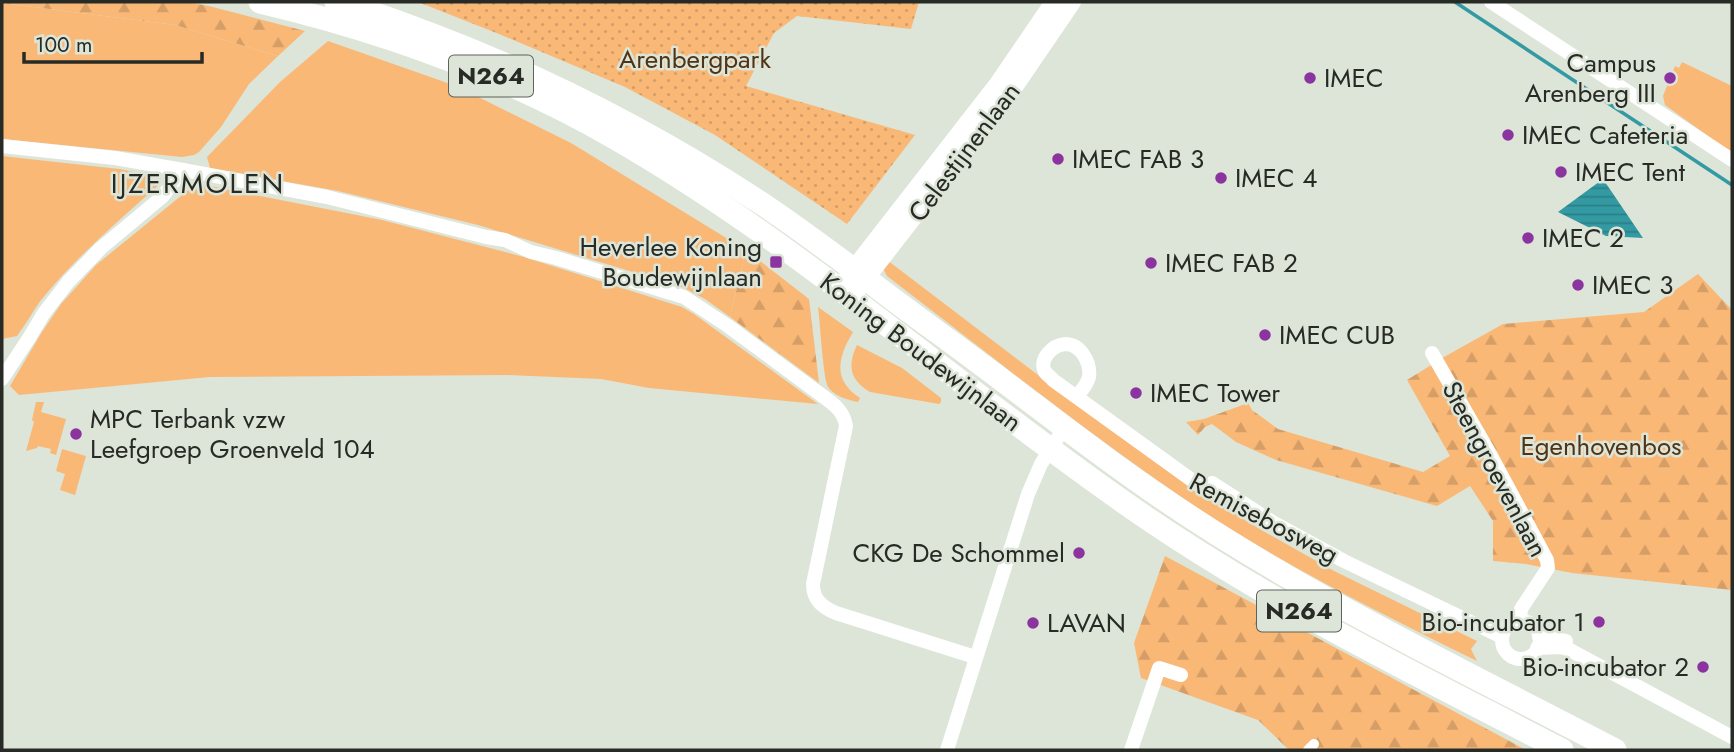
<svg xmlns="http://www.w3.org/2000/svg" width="1734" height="752" font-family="Jost,sans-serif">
  <defs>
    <pattern id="forest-firs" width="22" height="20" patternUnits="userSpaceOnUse" patternTransform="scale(1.75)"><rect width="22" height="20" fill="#fab877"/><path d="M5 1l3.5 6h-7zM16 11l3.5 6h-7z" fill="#d69e67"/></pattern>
    <pattern id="park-dots" width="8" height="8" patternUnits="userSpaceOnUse" patternTransform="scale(1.75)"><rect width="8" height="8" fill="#fab877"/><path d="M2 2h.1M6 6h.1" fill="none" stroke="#d69e67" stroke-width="1.8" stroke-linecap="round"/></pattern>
    <pattern id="water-rules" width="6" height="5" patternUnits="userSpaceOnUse" patternTransform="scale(1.75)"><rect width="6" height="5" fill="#339aa3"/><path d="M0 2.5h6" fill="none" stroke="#2b7e85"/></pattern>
  </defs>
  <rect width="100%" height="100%" fill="#dce5d7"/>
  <g fill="#fab877">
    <polygon points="2,3 175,25 278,56 249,84 221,127 199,152 194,155 182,157 2,139"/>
    <polygon points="328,41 456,86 571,143 746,250 730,317 705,299 682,287 478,225 338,191 210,168 207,157 280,82"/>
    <polygon points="1682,62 1732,86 1732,153 1665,105 1663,96 1675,66 1679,68"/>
    <path d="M2 156 119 169 157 176 160 178 161 183C119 220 77 256 41 300 33 311 26 324 17 336L2 339Z"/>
    <polygon points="205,185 382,220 524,257 682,307 694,314 818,404 649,388 601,379 507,375 210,377 19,395 10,386 42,332 61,304 96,265 187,191"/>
    <path d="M887 260 1080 407 1207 496 1251 524 1334 571 1477 641 1471 649 1477 661C1376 611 1273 560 1180 496 1079 427 984 350 887 276L884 270Z"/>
    <path d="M818 307 853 332C838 357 832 380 860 398L858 402C848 400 834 396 828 387 823 378 820 320 818 307Z"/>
    <path d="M857 345 902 368 941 398V402L939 404 870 392C850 380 847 366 857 345Z"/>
    <polygon points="36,402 44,402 41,412 66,419 56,455 50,453 51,449 38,446 37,448 26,451 34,422 32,420"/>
    <polygon points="62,449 86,456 75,495 60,490 65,474 56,471"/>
  </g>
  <g fill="url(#forest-firs)">
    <polygon points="2,2 186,2 209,6 305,31 278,56 175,25 2,3"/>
    <polygon points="746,250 809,299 819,383 730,317"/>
    <polygon points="1698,274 1732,310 1732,590 1572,573 1526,564 1493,561 1493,521 1470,486 1437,506 1276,460 1236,442 1212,424 1205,427 1198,435 1186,422 1204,419 1248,403 1252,410 1278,429 1423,472 1450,456 1407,380 1444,357 1503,324 1644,312"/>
    <polygon points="1165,556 1526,750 1289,750 1258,720 1141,678 1134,643"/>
  </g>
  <polygon fill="url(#park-dots)" points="418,2 919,2 911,29 797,16 774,33 746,86 915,135 847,224 715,135 625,87 499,34"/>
  <polygon fill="url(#water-rules)" points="1603,179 1643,238 1606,236 1558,212"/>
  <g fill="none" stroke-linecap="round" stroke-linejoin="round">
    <polyline stroke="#339aa3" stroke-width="3.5" points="1455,2 1732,185"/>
    <polyline stroke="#fff" stroke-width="10" points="1308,750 1314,744"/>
    <g stroke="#fff" stroke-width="14">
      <polyline points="1491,2 1732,160"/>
      <path d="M2 146 115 158 183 170 327 197 486 237 505 240 531 252 556 258 684 297 728 326 824 397C835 405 844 412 846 426L813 584C813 600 822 607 836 613L975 657"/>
      <polyline points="1432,353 1489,452 1547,560 1548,568 1521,609 1520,621"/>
      <polyline points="2,379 29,338 44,313 68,282 101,248 162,197 183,170"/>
      <path d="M1077 396C1082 390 1087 385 1089 377 1091 363 1081 344 1065 344 1053 345 1038 359 1045 372 1047 375 1051 377 1053 380L1207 491 1212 483 1274 523 1344 561 1502 637"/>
      <circle cx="1521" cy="640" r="19"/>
      <polyline points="1539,637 1566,641"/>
      <polyline points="1537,648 1560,647 1568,649 1732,737"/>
      <polyline points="947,750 1028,494 1041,464 1064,428"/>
      <polyline points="1131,750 1159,668 1181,675"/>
    </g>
    <g stroke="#fff" stroke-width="18">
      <polyline points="847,278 998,84 1054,2"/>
      <polyline points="859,287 1012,90 1072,2"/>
    </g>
    <g stroke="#fff" stroke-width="23">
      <path d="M260 2C383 31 503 74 613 137 798 243 957 387 1132 508 1267 602 1416 674 1562 750"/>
      <path d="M336 2C368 10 398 22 428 33 547 78 661 137 767 207 810 236 852 268 894 300 922 321 950 341 978 362 1036 405 1092 450 1152 491 1297 592 1459 668 1615 750"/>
    </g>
  </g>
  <g fill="#8b339f" stroke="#dce5d7" stroke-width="2.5">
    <circle cx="1310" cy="78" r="7"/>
    <circle cx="1670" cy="78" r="7"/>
    <circle cx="1508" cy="135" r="7"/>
    <circle cx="1058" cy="159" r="7"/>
    <circle cx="1561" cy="172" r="7"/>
    <circle cx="1221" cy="178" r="7"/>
    <circle cx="1528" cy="238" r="7"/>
    <rect x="769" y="255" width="14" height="14" rx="3.5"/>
    <circle cx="1151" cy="263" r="7"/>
    <circle cx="1578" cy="285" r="7"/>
    <circle cx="1265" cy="335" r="7"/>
    <circle cx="1136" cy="393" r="7"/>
    <circle cx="76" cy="434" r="7"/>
    <circle cx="1079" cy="553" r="7"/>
    <circle cx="1599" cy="622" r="7"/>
    <circle cx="1033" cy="623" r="7"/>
    <circle cx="1703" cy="667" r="7"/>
  </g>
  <g text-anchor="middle" stroke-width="5" stroke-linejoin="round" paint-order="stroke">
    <g fill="#dce5d7" stroke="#5d625a" stroke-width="2">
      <rect x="449" y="55.5" width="84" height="41" rx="5"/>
      <rect x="1257" y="590.5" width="84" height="41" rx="5"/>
    </g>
    <g font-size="24" font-weight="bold" fill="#272a25">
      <text x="491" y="84">N264</text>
      <text x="1299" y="619">N264</text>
    </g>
    <g font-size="26" fill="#503417" stroke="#dce5d7">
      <text x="695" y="68">Arenbergpark</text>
      <text x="1601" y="455">Egenhovenbos</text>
    </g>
    <g font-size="26" fill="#272a25" stroke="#dce5d7" text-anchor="start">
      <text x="1656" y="72" text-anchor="end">Campus<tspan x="1656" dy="30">Arenberg III</tspan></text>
      <text x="1324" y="87">IMEC</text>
      <text x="1522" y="144">IMEC Cafeteria</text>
      <text x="1072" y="168">IMEC FAB 3</text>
      <text x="1575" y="181">IMEC Tent</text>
      <text x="1235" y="187">IMEC 4</text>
      <text x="1542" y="247">IMEC 2</text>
      <text x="762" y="256" text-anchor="end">Heverlee Koning<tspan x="762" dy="30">Boudewijnlaan</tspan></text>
      <text x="1165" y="272">IMEC FAB 2</text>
      <text x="1592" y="294">IMEC 3</text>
      <text x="1279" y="344">IMEC CUB</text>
      <text x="1150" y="402">IMEC Tower</text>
      <text x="90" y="428">MPC Terbank vzw<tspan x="90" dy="30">Leefgroep Groenveld 104</tspan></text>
      <text x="1065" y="562" text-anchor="end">CKG De Schommel</text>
      <text x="1585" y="631" text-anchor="end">Bio-incubator 1</text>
      <text x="1047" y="632">LAVAN</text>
      <text x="1689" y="676" text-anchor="end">Bio-incubator 2</text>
    </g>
    <g font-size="26" fill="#272a25" stroke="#dce5d7">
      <text transform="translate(964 152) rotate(-53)" y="9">Celestijnenlaan</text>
      <text transform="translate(921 352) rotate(37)" y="9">Koning Boudewijnlaan</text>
      <text transform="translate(1495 469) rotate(62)" y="9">Steengroevenlaan</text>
      <text transform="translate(1264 518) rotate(28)" y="9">Remisebosweg</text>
    </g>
    <g font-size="28" letter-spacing="2" fill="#272a25" stroke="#dce5d7">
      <text x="198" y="193">IJZERMOLEN</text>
    </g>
  </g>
  <rect width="1734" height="752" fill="none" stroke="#272a25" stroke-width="7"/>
  <path d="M24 52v10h178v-10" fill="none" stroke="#272a25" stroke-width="3.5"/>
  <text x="35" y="52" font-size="21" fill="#272a25" stroke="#dce5d7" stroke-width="5" paint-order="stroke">100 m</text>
</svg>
